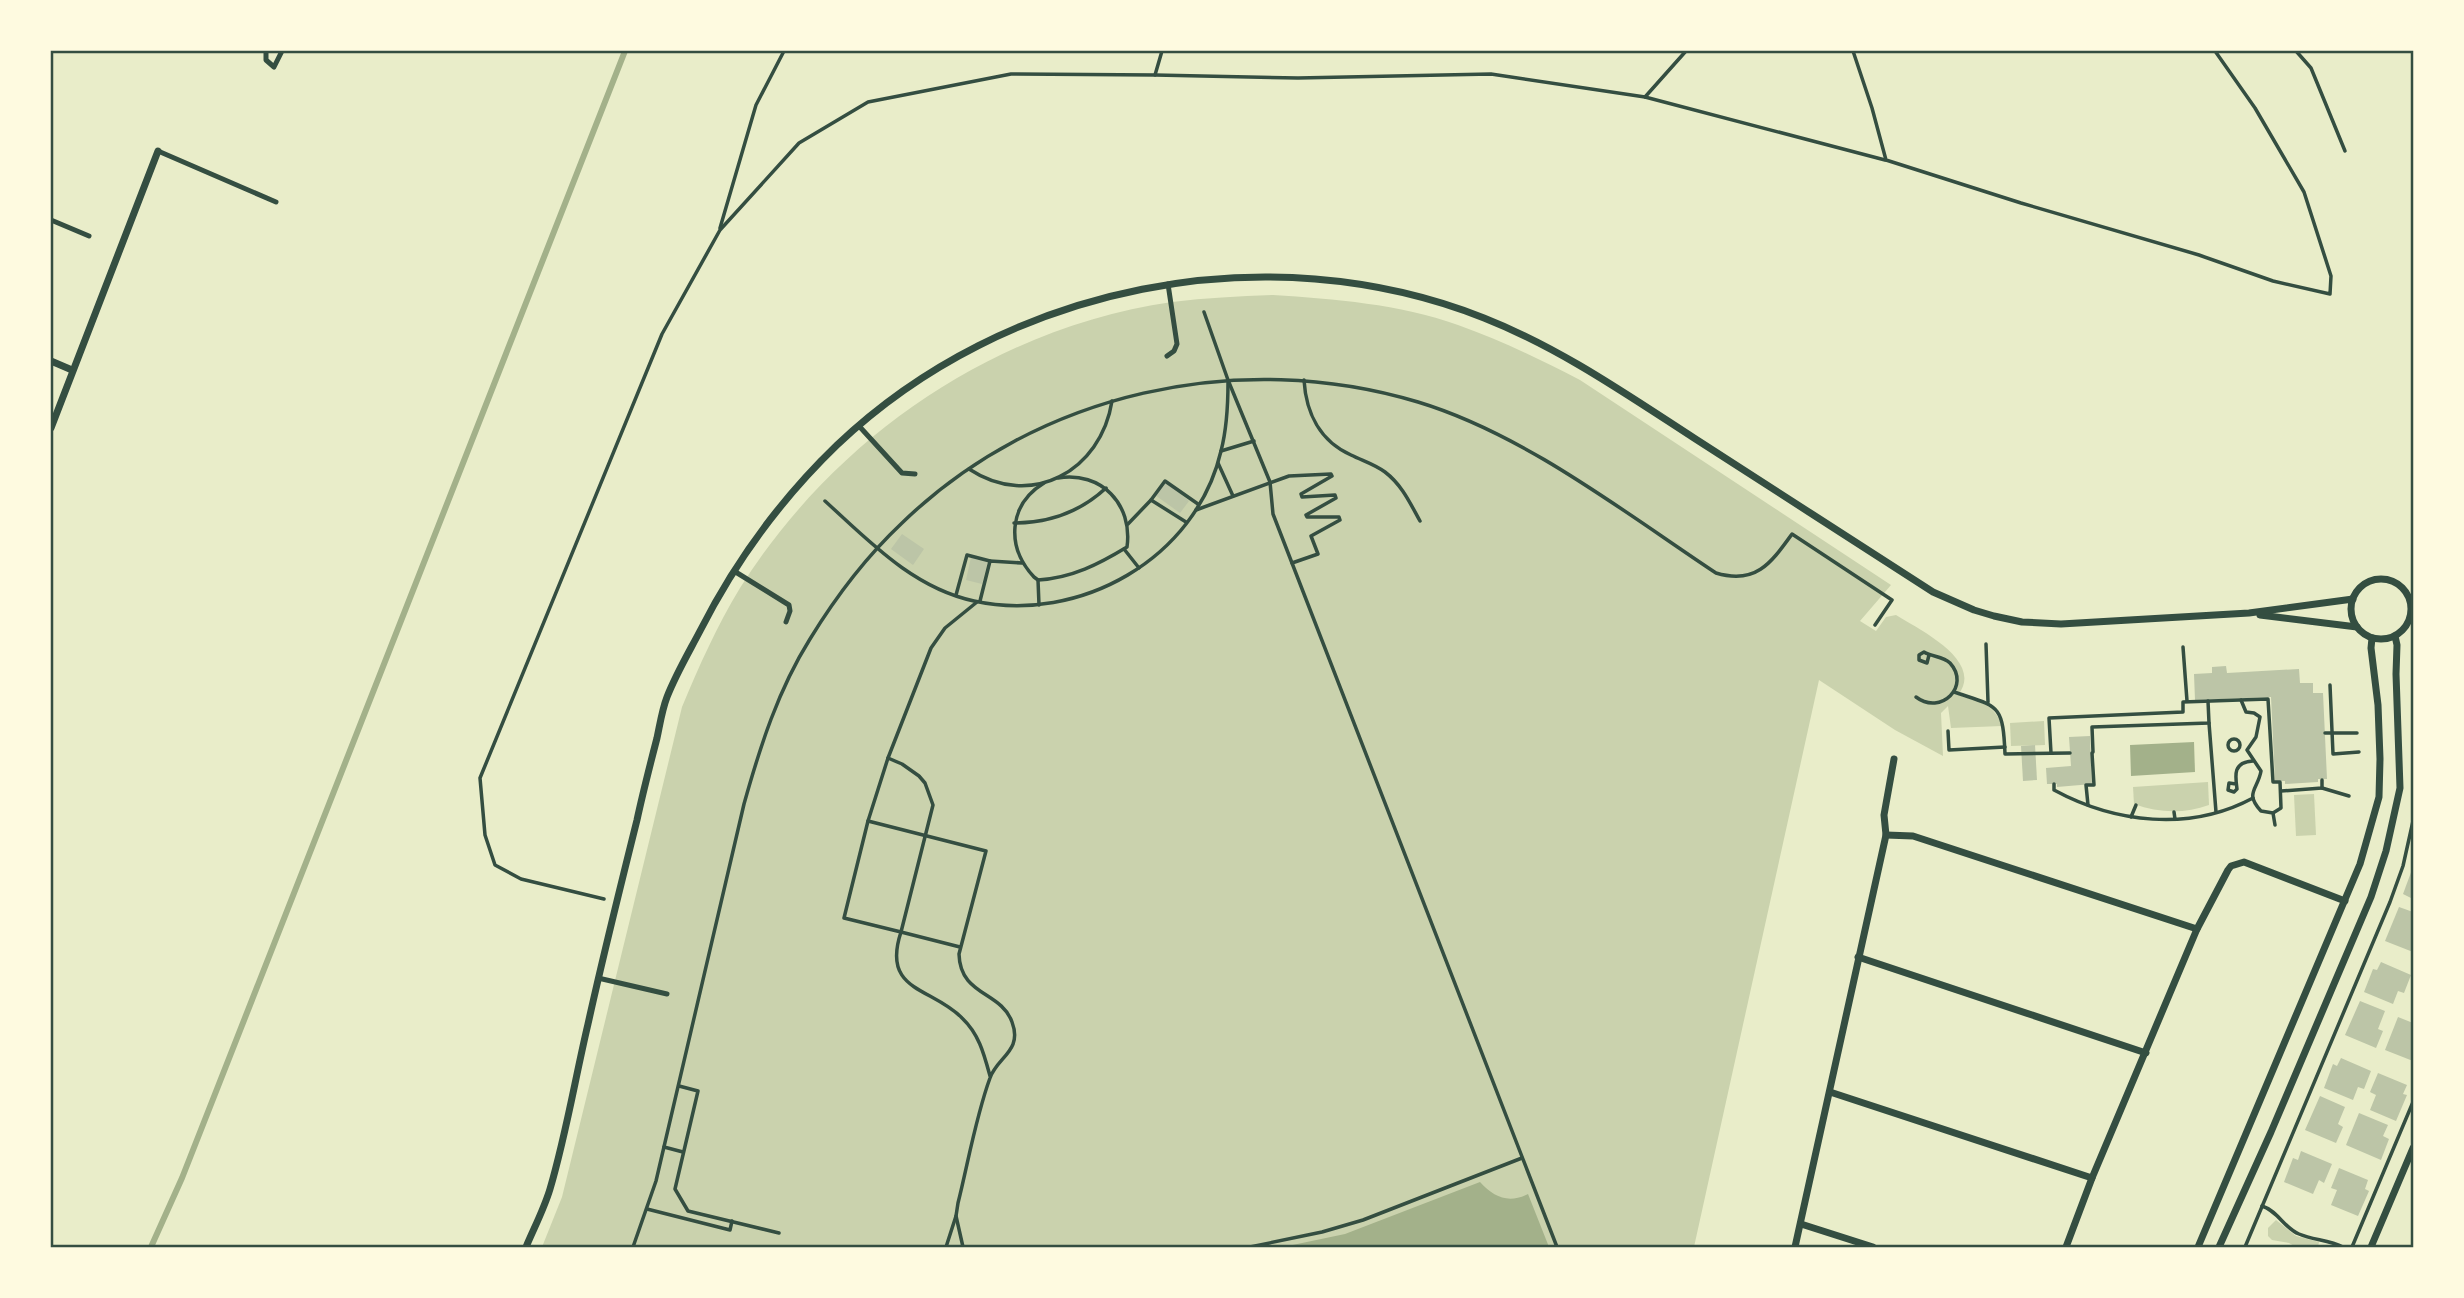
<svg xmlns="http://www.w3.org/2000/svg" width="2464" height="1298" font-family="'Libre Baskerville',serif">
  <rect width="100%" height="100%" fill="#e9edc9"/>
  <g fill="#cad2ad">
    <path d="M1273 295C1335 299 1399 304 1458 325 1500 340 1540 359 1580 380L1891 585 1860 621 1876 631 1886 617 1896 615C1920 630 1985 661 1958 695 1978 701 1995 704 2002 726L1951 728 1948 706 1941 713 1943 756 1895 730 1819 680 1694 1247H542L562 1197 682 707C699 666 717 626 740 588 835 437 994 328 1172 302 1206 298 1239 296 1273 295Z"/>
    <polygon points="2044,721 2045,745 2011,746 2010,723"/>
    <path d="M2208 782 2209 805C2184 814 2159 813 2134 804L2133 787Z"/>
    <polygon points="2314,794 2316,835 2296,836 2294,795"/>
    <polygon points="2276,1220 2296,1236 2319,1242 2318,1247 2296,1247 2289,1243 2272,1240 2268,1236 2268,1228"/>
  </g>
  <g fill="#a3b18a">
    <polygon points="2194,742 2195,772 2131,776 2130,745"/>
    <path d="M1480 1182C1494 1197 1508 1204 1528 1194L1549 1247H1283L1345 1234Z"/>
  </g>
  <g fill="none" stroke-linecap="round" stroke-linejoin="round">
    <polyline stroke="#a3b18a" stroke-width="6" points="151,1247 182,1178 625,51"/>
  </g>
  <g fill="#bcc5a7">
    <polygon points="1165,481 1189,501 1180,513 1155,495"/>
    <polygon points="902,534 924,549 913,565 891,549"/>
    <polygon points="971,557 988,561 982,584 966,580"/>
    <polygon points="2226,666 2227,673 2299,669 2300,683 2313,683 2313,693 2323,693 2327,779 2318,779 2318,782 2285,784 2285,781 2275,781 2271,697 2195,700 2194,674 2212,673 2212,667"/>
    <polygon points="2090,736 2092,784 2057,787 2057,784 2047,784 2046,768 2071,766 2069,737"/>
    <polygon points="2035,745 2037,780 2023,781 2021,746"/>
    <polygon points="2413,867 2413,899 2403,894"/>
    <polygon points="2399,907 2413,912 2413,952 2385,941"/>
    <polygon points="2381,962 2411,975 2404,993 2398,991 2393,1004 2364,992 2373,969 2377,970"/>
    <polygon points="2360,1001 2385,1011 2378,1029 2383,1031 2376,1048 2345,1035"/>
    <polygon points="2398,1017 2413,1023 2413,1061 2385,1050"/>
    <polygon points="2341,1058 2371,1071 2364,1089 2358,1087 2353,1100 2324,1088 2333,1064 2337,1066"/>
    <polygon points="2378,1073 2407,1085 2403,1094 2407,1095 2396,1121 2370,1110 2376,1095 2370,1092"/>
    <polygon points="2320,1096 2345,1107 2338,1124 2343,1127 2336,1143 2305,1130"/>
    <polygon points="2359,1113 2388,1125 2383,1136 2389,1139 2381,1160 2346,1145"/>
    <polygon points="2301,1151 2332,1164 2324,1183 2319,1180 2313,1194 2284,1182 2293,1158 2298,1160"/>
    <polygon points="2339,1168 2368,1180 2365,1189 2369,1191 2358,1216 2331,1205 2337,1190 2331,1188"/>
  </g>
  <g fill="none" stroke-linecap="round" stroke-linejoin="round">
    <g stroke="#344e41" stroke-width="3.5">
      <polyline points="1853,51 1872,108 1886,160 2021,203 2199,255 2273,281 2330,294 2331,276 2304,192 2255,108 2215,51"/>
      <polyline points="2296,51 2311,68 2345,151"/>
      <polyline points="1155,75 1298,78 1491,74 1645,97 1885,160"/>
      <polyline points="1645,97 1686,51"/>
      <polyline points="720,228 756,105 784,51"/>
      <polyline points="1204,312 1228,380 1270,482 1273,514 1557,1247"/>
      <path d="M1304 380C1306 413 1320 441 1351 455 1363 461 1374 464 1385 472 1402 485 1410 503 1420 521"/>
      <polyline points="1221,451 1254,441"/>
      <polyline points="1218,463 1233,496"/>
      <path d="M969 469C1031 510 1101 471 1112 401"/>
      <path d="M1044 483C1008 505 1006 547 1034 577L1038 580C1072 578 1099 564 1127 547 1133 504 1101 471 1058 478"/>
      <polyline points="1151,500 1165,481 1198,504"/>
      <path d="M825 501C869 541 913 588 974 601 1079 624 1196 559 1221 451 1227 428 1228 405 1228 382"/>
      <polyline points="1196,510 1289,476 1331,474 1332,476 1301,494 1302,497 1335,495 1336,498 1306,515 1307,517 1339,517 1340,520 1311,536 1318,554 1292,563"/>
      <path d="M1014 523C1050 523 1080 512 1106 488"/>
      <polyline points="1128,524 1151,500 1186,522"/>
      <polyline points="1124,549 1139,568"/>
      <polyline points="1038,580 1039,605"/>
      <polyline points="956,595 967,555 990,561"/>
      <polyline points="980,601 990,561 1022,563"/>
      <polyline points="1986,644 1988,702"/>
      <polyline points="2183,647 2187,701"/>
      <polyline points="2330,685 2333,754 2359,752"/>
      <polyline points="2413,687 2413,688"/>
      <path d="M1954 692C1998 707 2003 703 2005 754L2070 753"/>
      <path d="M1916 697C1941 716 1971 686 1950 663 1943 656 1932 657 1924 652L1919 655V660L1927 663 1929 655"/>
      <path d="M2241 700 2246 712 2254 713 2260 717 2256 737 2247 750 2261 771C2258 789 2244 793 2261 811L2273 813 2275 825"/>
      <polyline points="2209,723 2216,812"/>
      <polyline points="1948,731 1949,750 2005,747"/>
      <polyline points="2325,733 2357,733"/>
      <circle cx="2234" cy="745" r="6"/>
      <polyline points="2093,752 2092,727 2209,723 2208,701"/>
      <polyline points="2051,753 2049,718 2183,712 2183,702 2268,699 2273,782 2280,782 2281,808 2273,813"/>
      <polyline points="888,758 902,764 919,776 925,783 933,805 901,932 960,947"/>
      <path d="M2054 784V790C2115 823 2190 832 2253 798"/>
      <path d="M2236 784 2229 783 2228 790 2234 792 2237 789C2235 775 2233 762 2253 761"/>
      <polyline points="2322,788 2349,796"/>
      <polyline points="2281,791 2322,788 2322,780"/>
      <polyline points="2088,805 2086,785 2094,785 2092,753"/>
      <polyline points="2174,812 2175,819"/>
      <polyline points="2131,817 2136,805"/>
      <polyline points="868,821 888,758 931,648 945,628 977,602"/>
      <polyline points="604,899 521,879 495,865 485,835 480,778 662,334 720,230 799,143 868,102 1011,74 1155,75 1162,51"/>
      <polyline points="679,1086 698,1091 675,1189 688,1211 779,1233"/>
      <polyline points="664,1147 683,1152"/>
      <path d="M2262 1206C2278 1211 2284 1228 2299 1234 2313 1240 2329 1240 2343 1247"/>
      <polyline points="647,1209 730,1230 732,1221"/>
      <path d="M633 1247 656 1181 744 804C760 747 778 690 810 639 835 598 867 556 902 523 1037 392 1239 348 1418 402 1524 434 1624 512 1716 573 1756 585 1771 563 1792 534L1892 600 1875 625"/>
      <polyline points="946,1247 956,1216"/>
      <path d="M963 1247 956 1216 958 1203C968 1163 976 1116 990 1078 997 1057 1023 1051 1012 1022 1001 991 960 996 959 954L986 851 868 821 844 918 901 932C881 992 932 987 962 1018 979 1034 984 1054 990 1076"/>
      <polyline points="1250,1247 1322,1232 1363,1220 1522,1158"/>
      <polyline points="2245,1247 2390,902 2403,866 2413,821"/>
      <polyline points="2352,1247 2413,1102"/>
    </g>
    <g stroke="#344e41" stroke-width="5">
      <polyline points="266,51 266,60 274,67 282,51"/>
      <polyline points="158,151 276,202"/>
      <polyline points="51,220 89,236"/>
      <polyline points="1167,356 1174,351 1177,344 1168,284"/>
      <polyline points="859,426 902,473 915,474"/>
      <polyline points="734,571 789,605 790,611 786,622"/>
      <polyline points="598,978 667,994"/>
    </g>
    <g stroke="#344e41" stroke-width="7">
      <polyline points="51,361 72,370"/>
      <polyline points="51,428 158,151"/>
      <circle cx="2381" cy="609" r="30"/>
      <polyline points="2260,615 2357,627"/>
      <polyline points="1886,835 1913,836 2197,929"/>
      <polyline points="1858,957 2146,1053"/>
      <polyline points="1830,1092 2092,1178"/>
      <polyline points="1801,1224 1873,1247"/>
      <path d="M526 1247C534 1228 544 1209 550 1189 566 1135 575 1079 588 1024 603 956 620 888 637 820 643 792 650 765 657 738 660 724 662 710 667 697 676 674 689 652 700 631 735 562 781 499 837 445 1005 285 1267 232 1484 318 1560 348 1626 394 1694 438 1774 489 1853 541 1933 592L1974 610 1994 616 2022 622 2061 624 2249 613 2353 599"/>
      <polyline points="1795,1247 1886,835 1884,815 1894,759"/>
      <polyline points="2066,1247 2092,1178 2197,929 2228,870 2231,866 2244,862 2345,901"/>
      <polyline points="2198,1247 2360,864 2379,797 2380,759 2378,705 2371,648 2372,638"/>
      <polyline points="2219,1247 2271,1132 2371,897 2386,851 2400,788 2396,674 2397,645 2395,636"/>
      <polyline points="2371,1247 2413,1148"/>
    </g>
  </g>
  <rect width="2464" height="1298" fill="none" stroke="#fefae0" stroke-width="105"/>
  <rect x="52" y="52" width="2360" height="1194" fill="none" stroke="#344e41" stroke-width="2.5"/>
</svg>
